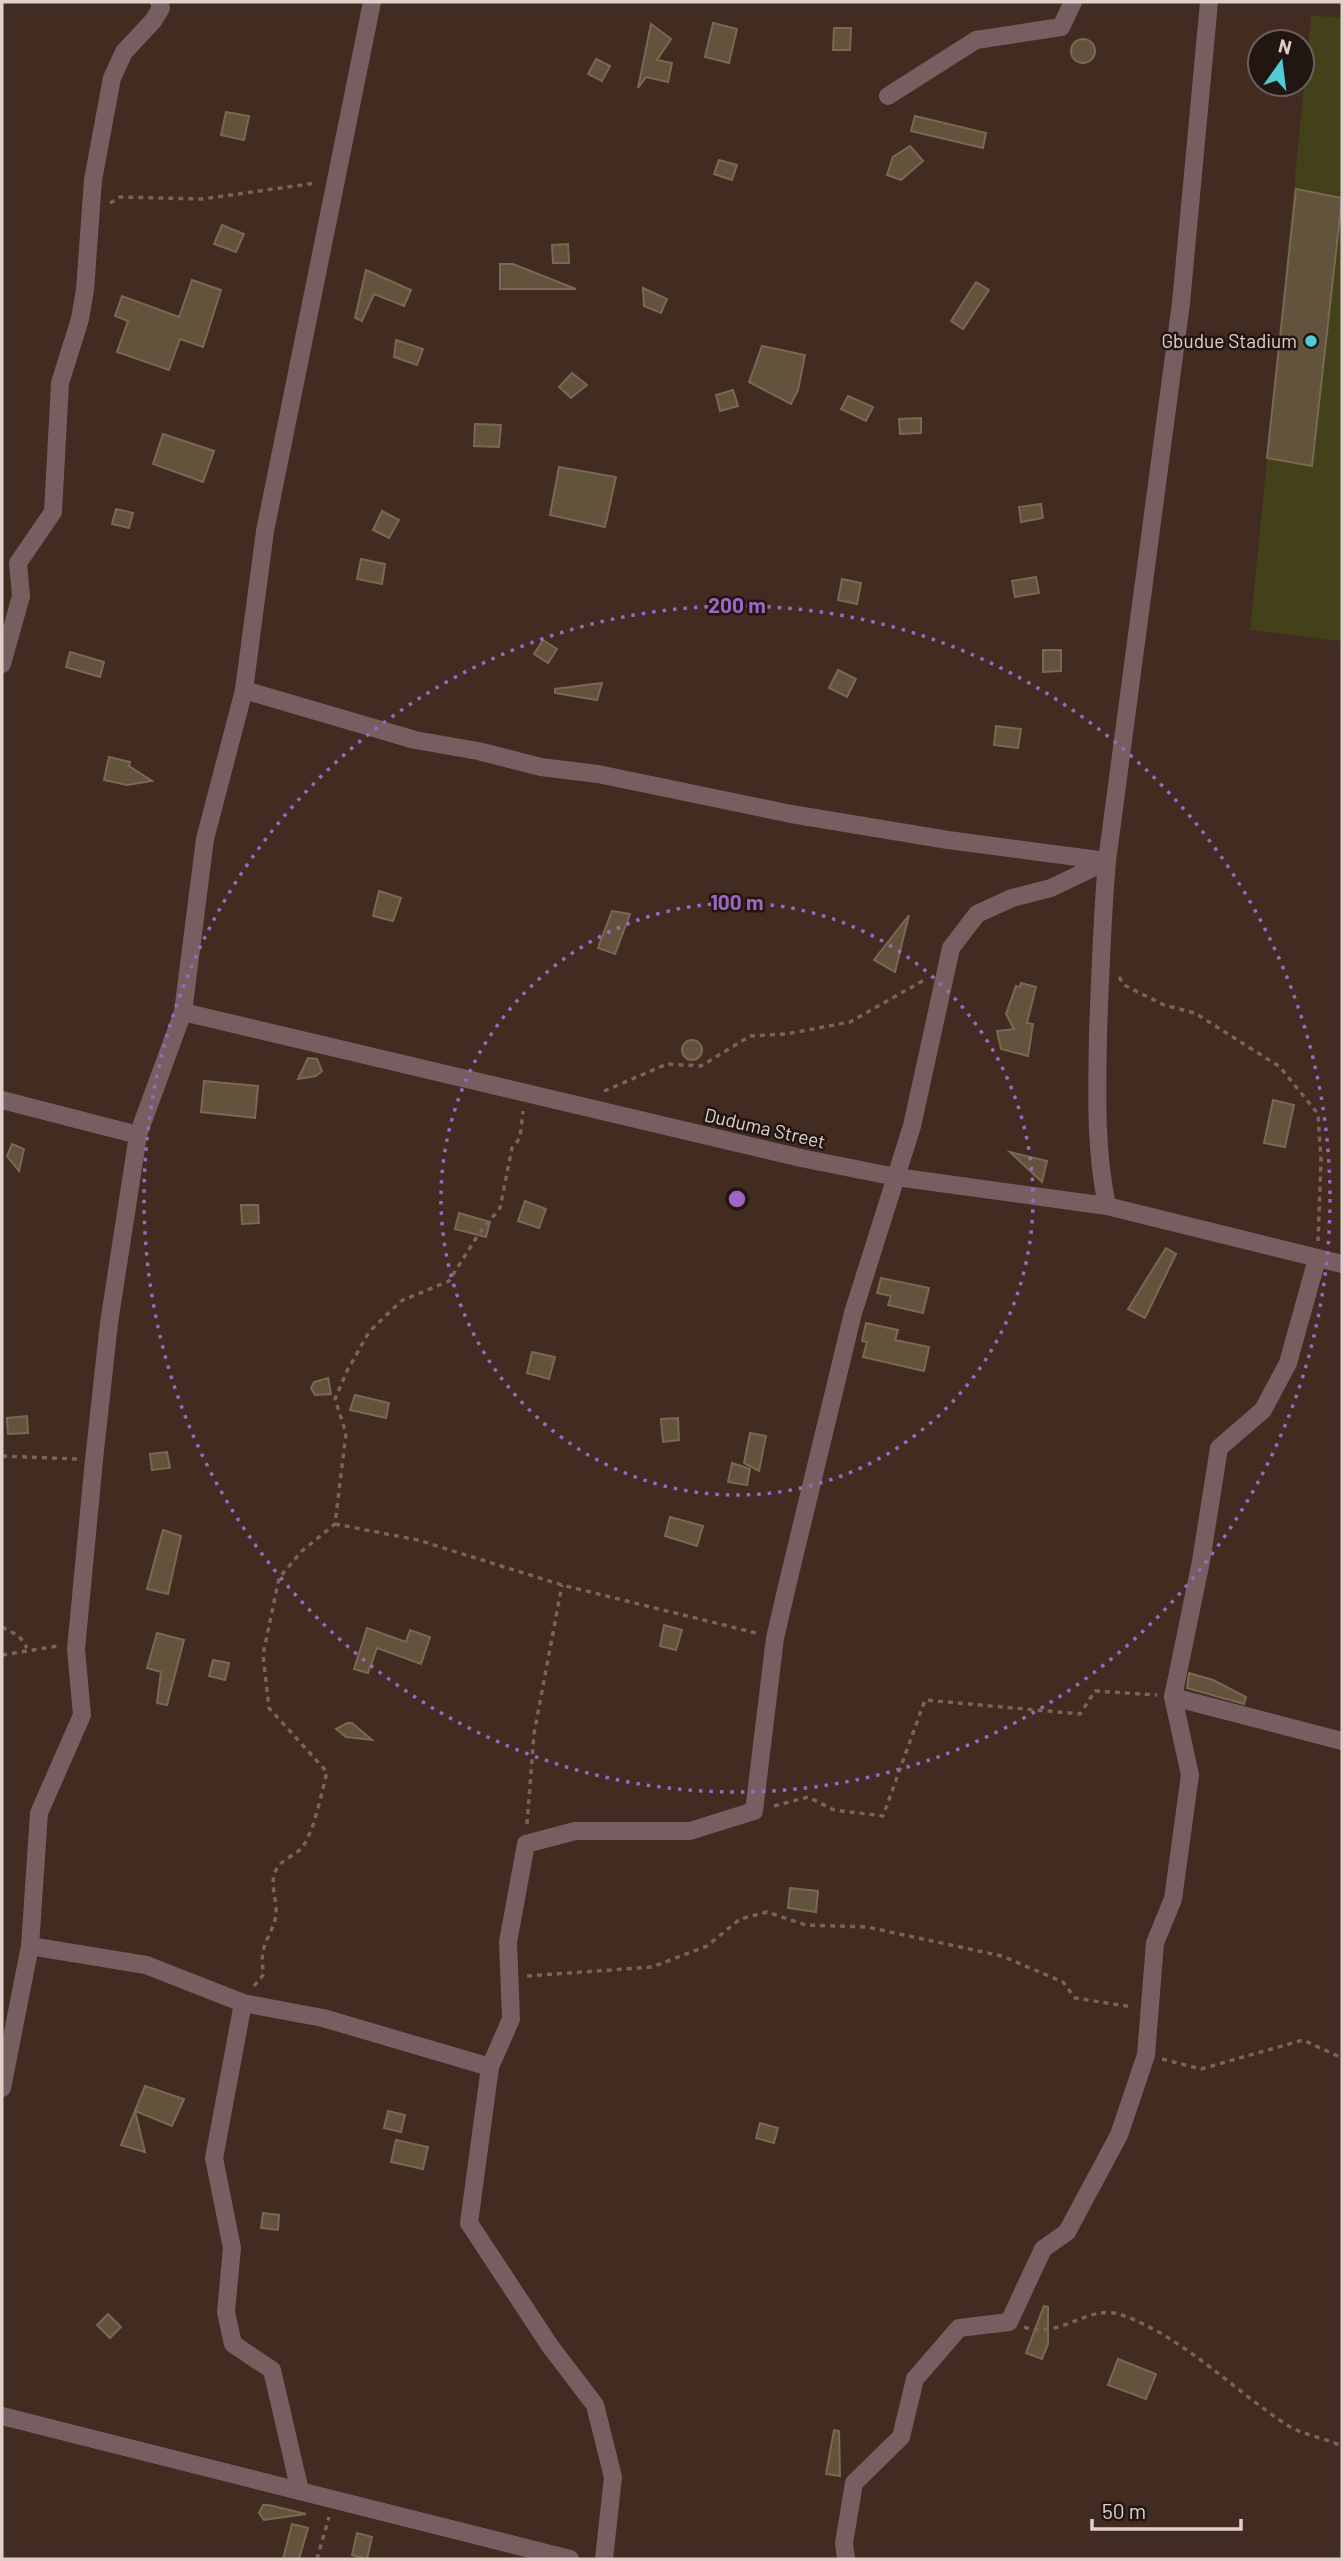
<svg xmlns="http://www.w3.org/2000/svg" width="1344" height="2561" font-family="Barlow,sans-serif">
  <rect width="100%" height="100%" fill="#422b20"/>
  <polygon fill="#42411a" points="1311,16 1342,17 1342,641 1250,630"/>
  <g fill="#62533d" stroke="#796952" stroke-width="2">
    <polygon points="713,23 737,29 729,63 705,57"/>
    <polygon points="651,24 671,39 657,60 672,63 668,82 646,77 638,88"/>
    <polygon points="834,28 851,28 850,50 833,50"/>
    <circle cx="1083" cy="51" r="12"/>
    <polygon points="596,59 610,66 602,81 588,74"/>
    <polygon points="226,112 249,116 244,140 221,135"/>
    <polygon points="915,116 986,133 983,148 911,131"/>
    <polygon points="910,146 923,161 901,180 887,175 893,157"/>
    <polygon points="719,160 737,165 732,180 714,174"/>
    <polygon points="1296,189 1342,198 1312,466 1267,458"/>
    <polygon points="222,225 244,234 236,252 214,244"/>
    <polygon points="568,244 569,263 553,263 552,245"/>
    <polygon points="500,264 513,264 576,289 500,289"/>
    <polygon points="366,270 411,290 404,306 374,294 362,321 355,318"/>
    <polygon points="192,280 221,290 203,347 180,339 169,370 117,352 128,321 115,316 122,296 179,317"/>
    <polygon points="976,282 989,290 963,329 951,321"/>
    <polygon points="643,288 667,299 661,313 644,306"/>
    <polygon points="396,340 423,349 417,365 394,357"/>
    <polygon points="762,346 805,355 798,390 791,404 749,382"/>
    <polygon points="572,373 587,385 571,398 559,387"/>
    <polygon points="733,390 738,406 720,411 716,395"/>
    <polygon points="848,396 873,407 866,421 841,409"/>
    <polygon points="921,418 921,433 900,434 899,419"/>
    <polygon points="475,424 501,425 499,447 474,446"/>
    <polygon points="163,434 214,451 203,482 153,464"/>
    <polygon points="559,467 616,477 605,527 550,515"/>
    <polygon points="1041,504 1043,518 1021,522 1019,507"/>
    <polygon points="116,509 133,513 129,528 112,524"/>
    <polygon points="382,511 399,520 389,538 373,530"/>
    <polygon points="361,559 385,564 382,584 357,579"/>
    <polygon points="1036,577 1039,593 1015,597 1012,581"/>
    <polygon points="842,579 861,583 857,604 838,600"/>
    <polygon points="543,640 557,649 548,663 534,654"/>
    <polygon points="1043,650 1061,650 1061,671 1043,672"/>
    <polygon points="70,652 104,662 100,677 66,667"/>
    <polygon points="838,670 856,679 847,697 829,688"/>
    <polygon points="602,683 597,700 555,693 555,689"/>
    <polygon points="996,726 1021,729 1018,748 994,745"/>
    <polygon points="109,757 130,762 129,766 152,781 127,785 104,780"/>
    <polygon points="379,891 401,898 393,921 373,916"/>
    <polygon points="612,911 630,914 615,954 598,948"/>
    <polygon points="909,915 895,972 874,960"/>
    <polygon points="1021,983 1036,987 1027,1023 1033,1024 1028,1056 1001,1049 997,1031 1014,1029 1006,1014 1016,986 1020,987"/>
    <circle cx="692" cy="1050" r="10"/>
    <polygon points="308,1058 317,1059 322,1071 316,1076 298,1079"/>
    <polygon points="204,1081 258,1086 255,1118 201,1112"/>
    <polygon points="1273,1100 1294,1105 1285,1147 1264,1143"/>
    <polygon points="12,1144 24,1149 19,1171 7,1156"/>
    <polygon points="1010,1152 1047,1161 1042,1182"/>
    <polygon points="525,1201 546,1209 539,1228 518,1221"/>
    <polygon points="241,1205 258,1205 259,1223 242,1224"/>
    <polygon points="459,1213 490,1222 486,1237 455,1229"/>
    <polygon points="1166,1248 1176,1254 1145,1318 1128,1309"/>
    <polygon points="881,1278 929,1288 923,1313 888,1305 891,1296 877,1293"/>
    <polygon points="866,1323 898,1330 895,1340 929,1347 924,1371 863,1357 867,1342 862,1341"/>
    <polygon points="532,1352 555,1357 549,1379 527,1373"/>
    <polygon points="328,1378 331,1394 315,1395 311,1388 314,1382"/>
    <polygon points="355,1395 389,1403 386,1418 350,1410"/>
    <polygon points="27,1416 28,1433 8,1434 7,1418"/>
    <polygon points="678,1418 679,1440 663,1442 661,1419"/>
    <polygon points="750,1433 766,1436 759,1471 744,1463"/>
    <polygon points="167,1452 170,1468 152,1470 150,1454"/>
    <polygon points="732,1463 750,1469 747,1485 728,1482"/>
    <polygon points="670,1517 703,1526 697,1546 665,1536"/>
    <polygon points="163,1530 181,1536 168,1594 147,1589"/>
    <polygon points="664,1625 682,1630 676,1650 660,1646"/>
    <polygon points="367,1628 406,1642 410,1630 430,1637 421,1664 377,1648 368,1673 354,1669"/>
    <polygon points="157,1633 184,1640 167,1705 157,1703 161,1672 147,1668"/>
    <polygon points="213,1660 229,1663 225,1680 209,1676"/>
    <polygon points="1189,1673 1213,1680 1246,1697 1244,1704 1187,1688"/>
    <polygon points="347,1723 352,1723 372,1740 346,1737 336,1729"/>
    <polygon points="790,1888 818,1891 816,1912 788,1908"/>
    <polygon points="145,2086 184,2099 172,2126 135,2111"/>
    <polygon points="135,2111 145,2152 121,2145"/>
    <polygon points="388,2111 405,2115 401,2132 384,2128"/>
    <polygon points="760,2123 778,2128 774,2143 756,2138"/>
    <polygon points="396,2140 428,2147 423,2169 391,2162"/>
    <polygon points="263,2213 279,2215 278,2230 261,2228"/>
    <polygon points="1044,2306 1048,2307 1048,2344 1042,2359 1026,2353"/>
    <polygon points="108,2314 121,2327 110,2338 97,2325"/>
    <polygon points="1118,2359 1156,2374 1146,2399 1108,2385"/>
    <polygon points="834,2430 839,2431 840,2476 826,2474"/>
    <polygon points="263,2505 269,2505 306,2514 264,2520 259,2513"/>
    <polygon points="292,2524 308,2528 299,2559 283,2559"/>
    <polygon points="357,2533 372,2537 367,2559 352,2555"/>
  </g>
  <g fill="none" stroke-linecap="round" stroke-linejoin="round">
    <g stroke="#78645a" stroke-width="3.5" stroke-dasharray="5 5" stroke-linecap="butt">
      <polyline points="110,203 120,197 202,199 316,183"/>
      <polyline points="1119,977 1124,985 1164,1005 1195,1013 1280,1067 1318,1114 1321,1160 1318,1241"/>
      <polyline points="604,1091 667,1064 701,1066 750,1036 786,1034 850,1022 926,979"/>
      <polyline points="2,1456 77,1459"/>
      <polyline points="335,1524 418,1540 562,1585 760,1634"/>
      <polyline points="2,1627 19,1636 27,1648"/>
      <polyline points="2,1655 58,1646"/>
      <polyline points="774,1806 808,1797 834,1810 883,1816 925,1700 1080,1714 1095,1691 1157,1695"/>
      <polyline points="527,1824 534,1734 562,1585"/>
      <polyline points="527,1976 652,1967 707,1946 740,1919 767,1912 806,1925 867,1927 1002,1956 1063,1982 1075,1998 1133,2007"/>
      <path d="M254 1986 264 1974C256 1941 278 1933 276 1907 275 1894 270 1882 276 1870 282 1858 298 1855 304 1845 316 1824 321 1795 327 1772L269 1708 263 1655 279 1578 302 1551 335 1524 346 1433 335 1399 347 1371 369 1332 401 1301 449 1281 478 1235 500 1208 512 1148 520 1138 523 1111"/>
      <polyline points="1162,2059 1201,2069 1303,2040 1342,2058"/>
      <path d="M1024 2327C1060 2340 1088 2303 1122 2315 1185 2338 1232 2389 1287 2425 1303 2435 1325 2438 1342 2446"/>
      <polyline points="317,2559 329,2517"/>
    </g>
    <g stroke="#775f61" stroke-width="18">
      <polyline points="888,96 976,40 1061,27 1073,2"/>
      <polyline points="2,664 21,596 18,563 53,512 60,383 80,319 85,290 93,180 112,78 124,52 153,21 161,8 159,2"/>
      <polyline points="244,690 415,740 478,751 541,767 598,774 791,814 948,840 1107,861"/>
      <polyline points="183,1012 801,1158 896,1177 1107,1206 1342,1264"/>
      <polyline points="2,1100 138,1135"/>
      <path d="M1107 1206C1095 1148 1097 1092 1098 1034 1100 976 1102 919 1107 861L1181 303 1209 2"/>
      <polyline points="1173,1697 1342,1741"/>
      <polyline points="30,1946 146,1965 243,2003 323,2018 490,2067 469,2223 550,2346 595,2405 613,2477 604,2559"/>
      <polyline points="243,2003 214,2158 232,2248 226,2312 233,2344 272,2370 300,2491"/>
      <polyline points="490,2067 511,2019 508,1942 526,1844 575,1831 690,1831 754,1811 775,1638 788,1582 853,1313 912,1126 951,948 977,914 1012,898 1051,888 1107,861"/>
      <polyline points="2,2088 30,1946 39,1813 82,1715 76,1649 94,1460 109,1323 138,1135 183,1012 205,839 244,690 265,531 372,2"/>
      <polyline points="2,2416 570,2559"/>
      <polyline points="846,2559 844,2543 854,2483 901,2437 915,2379 959,2328 1009,2322 1043,2249 1067,2232 1119,2135 1146,2055 1155,1943 1173,1899 1190,1775 1173,1697 1201,1561 1219,1448 1263,1410 1288,1363 1317,1259"/>
    </g>
  </g>
  <g fill="none" stroke="#9e65c3" stroke-width="3.5" stroke-dasharray="3.5 7">
    <circle cx="737" cy="1199" r="296"/>
    <circle cx="737" cy="1199" r="593"/>
  </g>
  <circle fill="#51ccd5" stroke="#211612" stroke-width="2.5" cx="1311" cy="341" r="7"/>
  <g text-anchor="middle" stroke-width="5" stroke-linejoin="round" paint-order="stroke">
    <g font-size="19" fill="#e0d0ca" stroke="#211612" text-anchor="end">
      <text x="1297" y="348">Gbudue Stadium</text>
    </g>
    <g font-size="19" fill="#e0d0ca" stroke="#211612">
      <text transform="translate(765 1128) rotate(13)" y="7">Duduma Street</text>
    </g>
  </g>
  <circle cx="737" cy="1199" r="10" fill="#9e65c3" stroke="#211612" stroke-width="3.5"/>
  <g font-size="21" text-anchor="middle" font-weight="bold" fill="#9e65c3" stroke="#211612" stroke-width="5" stroke-linejoin="round" paint-order="stroke">
    <text x="737" y="613">200 m</text>
    <text x="737" y="910">100 m</text>
  </g>
  <rect width="1344" height="2561" fill="none" stroke="#e0d0ca" stroke-width="7"/>
  <g transform="translate(1281 63) rotate(14)"><circle r="33" fill="#211612" stroke="#6d605c" stroke-width="2"/>
  <path d="M0-5L12 26L0 18L-12 26Z" fill="#51ccd5"/>
  <text y="-10" font-size="19" font-weight="bold" text-anchor="middle" fill="#e0d0ca">N</text>
  </g>
  <path d="M1092 2519v10h149v-10" fill="none" stroke="#e0d0ca" stroke-width="3.5"/>
  <text x="1102" y="2519" font-size="21" fill="#e0d0ca" stroke="#211612" stroke-width="5" paint-order="stroke">50 m</text>
</svg>
